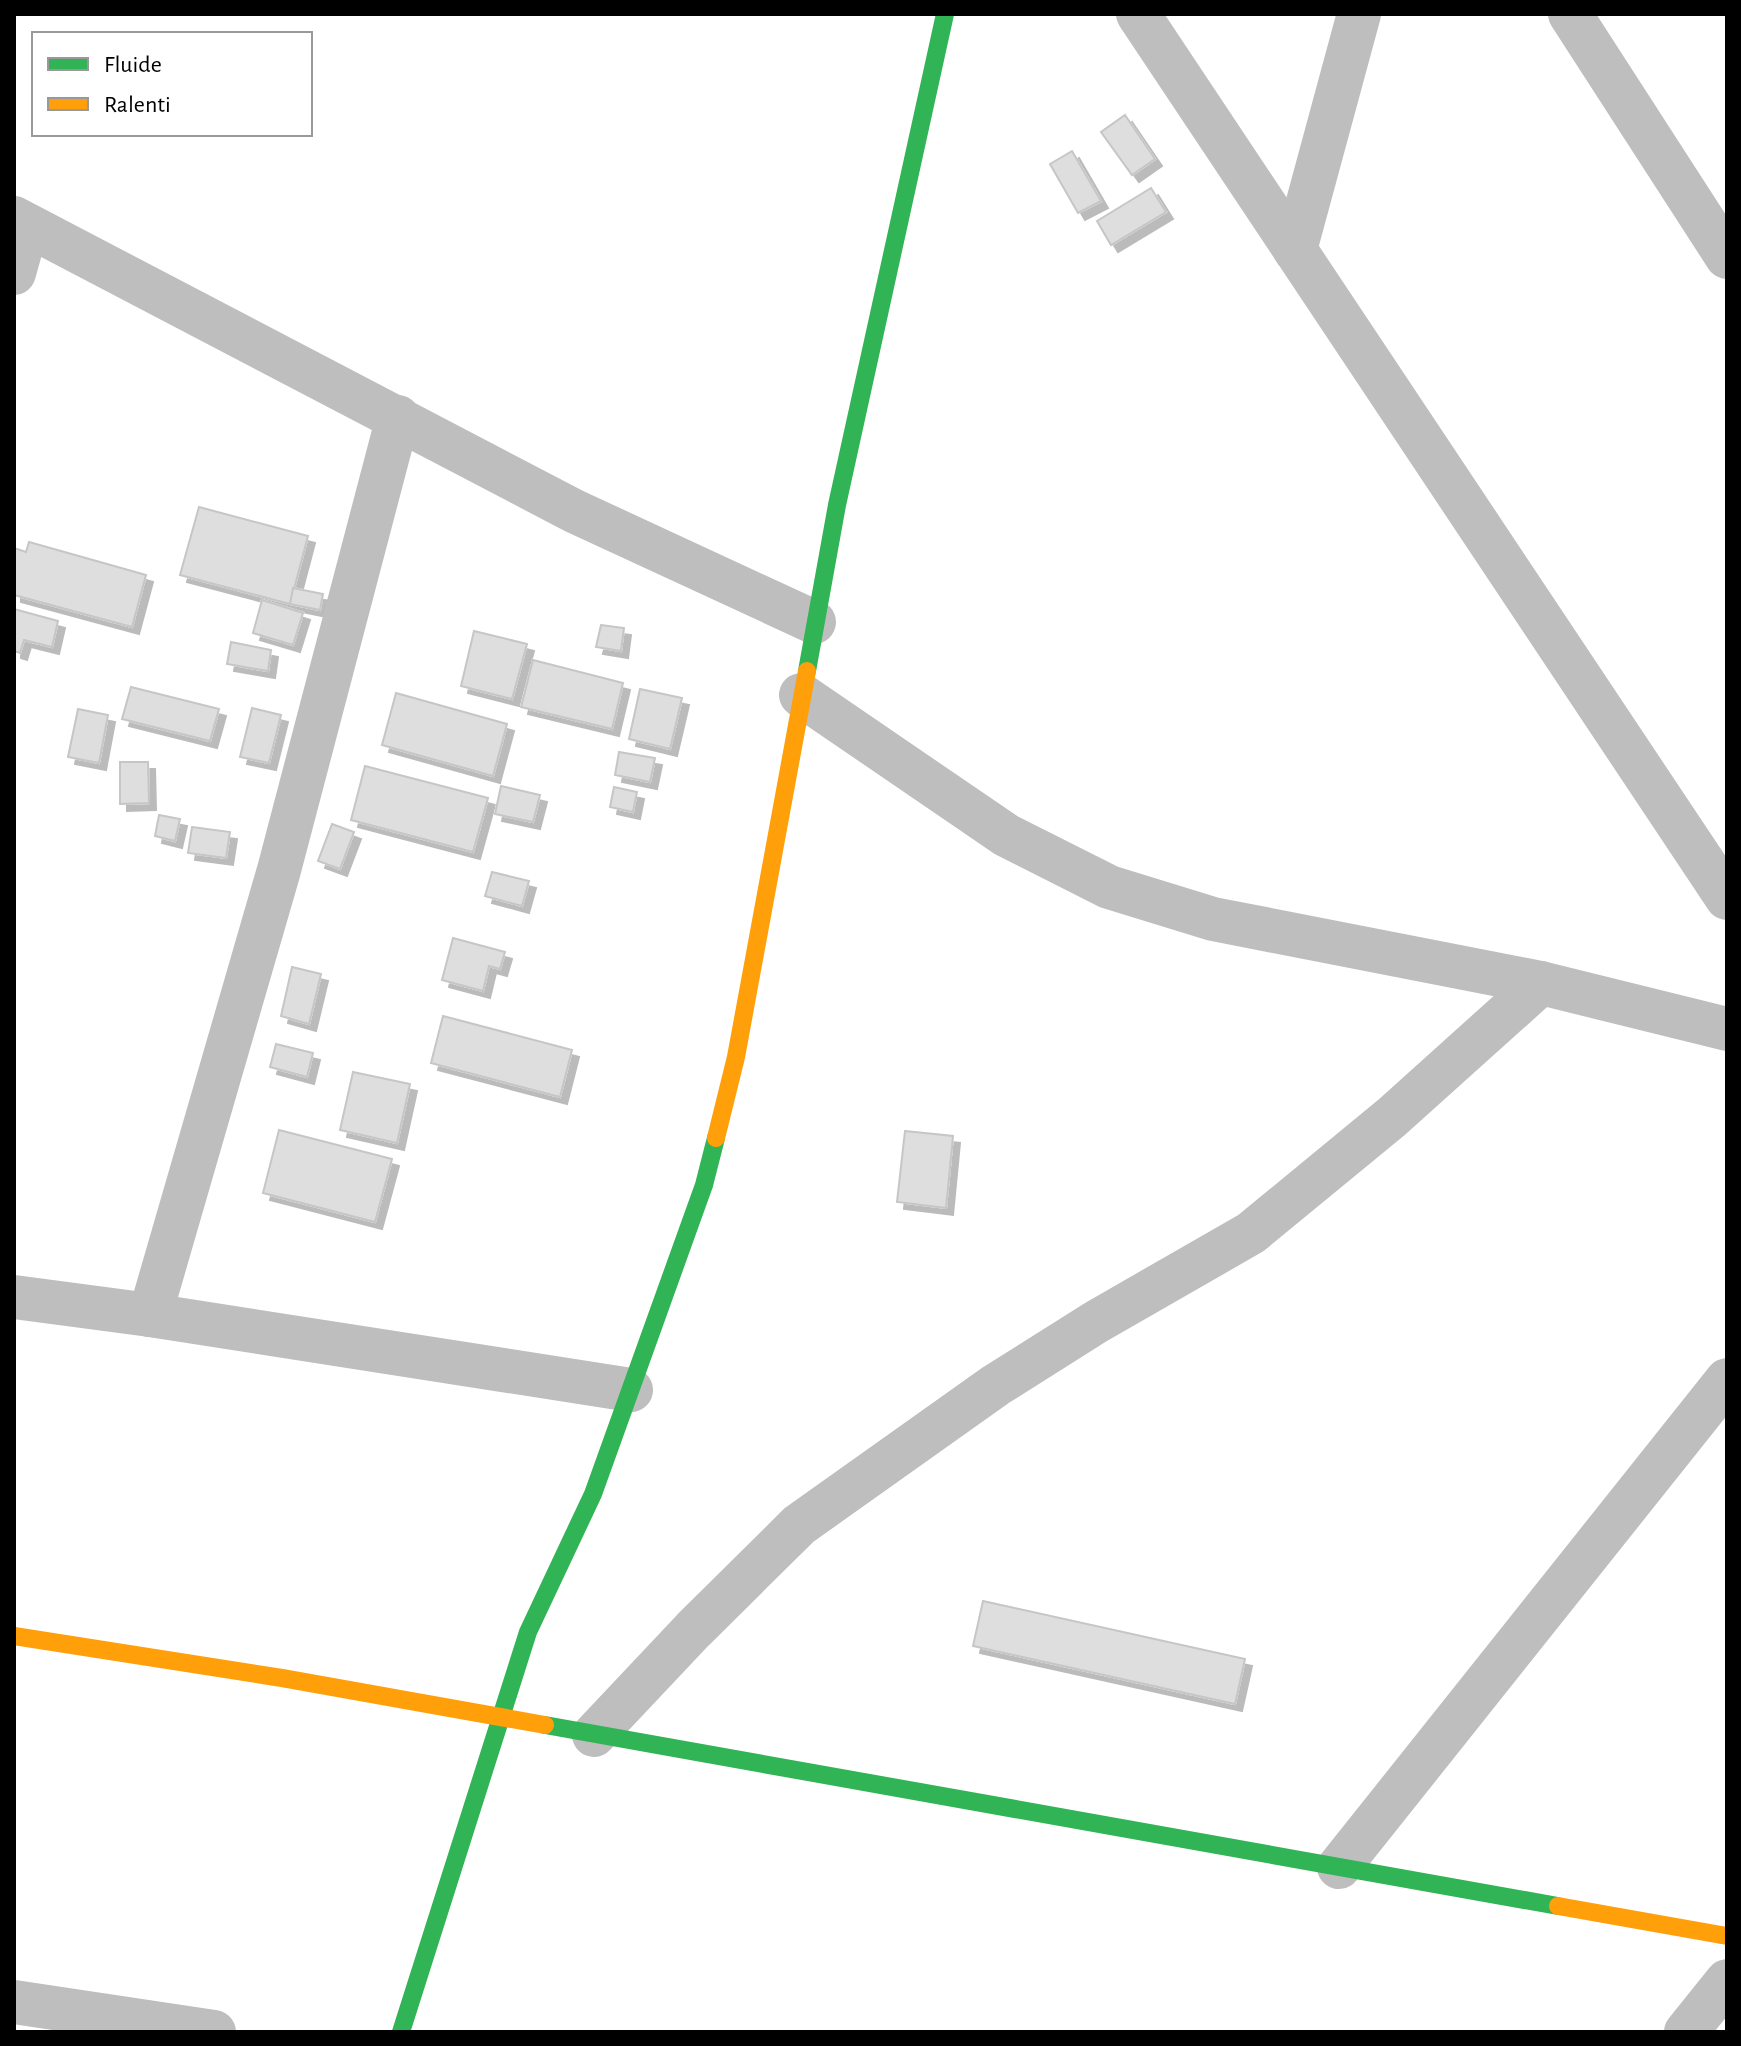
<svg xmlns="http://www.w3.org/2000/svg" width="1741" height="2046" font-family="'Alegreya Sans',sans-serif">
  <defs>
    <filter id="shadow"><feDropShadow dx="7" dy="7" stdDeviation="0" flood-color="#0004"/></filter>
  </defs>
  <rect width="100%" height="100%" fill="#fff"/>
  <g fill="#dedede" stroke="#c6c6c6" stroke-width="2" filter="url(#shadow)">
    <polygon points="1125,115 1155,159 1132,175 1101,132"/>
    <polygon points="1072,151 1101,201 1078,213 1050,164"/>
    <polygon points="1151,188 1166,212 1111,245 1097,221"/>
    <polygon points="199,507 308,536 290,604 180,575"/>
    <polygon points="29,542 146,575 132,627 14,595 14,548 26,552"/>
    <polygon points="293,588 323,594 320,610 290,604"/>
    <polygon points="262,600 303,613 293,645 253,633"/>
    <polygon points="14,609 58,621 52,647 24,640 20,653 14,651"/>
    <polygon points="601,625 624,628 621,651 596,647"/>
    <polygon points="474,631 527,644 512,699 461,686"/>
    <polygon points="231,642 271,650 268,671 227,664"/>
    <polygon points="533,660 623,683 612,729 521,707"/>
    <polygon points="131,687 219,709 210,741 122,719"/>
    <polygon points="640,689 682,698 670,749 629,739"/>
    <polygon points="396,693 507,724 493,776 382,745"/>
    <polygon points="252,708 281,715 269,763 240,757"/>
    <polygon points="78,709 108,715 99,763 68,757"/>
    <polygon points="619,752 655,758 650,782 615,775"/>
    <polygon points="120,762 148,762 149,803 120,804"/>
    <polygon points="365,766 488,798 473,852 351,820"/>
    <polygon points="501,786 540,795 533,822 495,814"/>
    <polygon points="614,787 637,792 633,812 610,807"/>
    <polygon points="159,815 180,819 175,841 155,836"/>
    <polygon points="332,824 354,832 340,869 318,861"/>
    <polygon points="192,827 230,832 226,858 188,853"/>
    <polygon points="492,872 529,881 522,906 485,896"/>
    <polygon points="453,938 505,952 500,969 489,966 483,991 442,980"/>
    <polygon points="292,967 321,974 309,1024 281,1016"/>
    <polygon points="443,1016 572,1050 560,1097 431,1063"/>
    <polygon points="276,1044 313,1053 307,1077 270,1067"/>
    <polygon points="353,1072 410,1084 397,1143 340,1130"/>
    <polygon points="279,1130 392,1159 375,1222 263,1193"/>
    <polygon points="905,1131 953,1136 946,1208 897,1202"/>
    <polygon points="983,1601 1245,1659 1235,1704 973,1646"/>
  </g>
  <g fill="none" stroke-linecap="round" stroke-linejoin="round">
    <g stroke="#bebebe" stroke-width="44">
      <polyline points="1138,14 1727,898"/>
      <polyline points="1570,14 1727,257"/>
      <polyline points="14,218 574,511 814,622"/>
      <polyline points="1295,250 1359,14"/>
      <polyline points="14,273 27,226"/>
      <polyline points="801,695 1006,835 1109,887 1213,919 1541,983 1727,1029"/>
      <polyline points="14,1297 150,1315 631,1390"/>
      <polyline points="150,1315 279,870 398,417"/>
      <polyline points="594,1735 693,1630 799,1525 996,1385 1096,1322 1251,1233 1392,1117 1541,983"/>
      <polyline points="1339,1867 1727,1380"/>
      <polyline points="14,2002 214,2032"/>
      <polyline points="1686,2032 1727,1981"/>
    </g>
    <g stroke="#30b455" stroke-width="18">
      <polyline points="807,671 837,505 945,14"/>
      <polyline points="545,1725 1558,1906"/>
      <polyline points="401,2032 528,1632 593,1494 704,1185 716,1138"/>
    </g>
    <g stroke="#ff9f0a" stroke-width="18">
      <polyline points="716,1138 736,1057 807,671"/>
      <polyline points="14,1636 282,1678 545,1725"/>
      <polyline points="1558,1906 1727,1936"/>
    </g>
  </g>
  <rect width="1741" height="2046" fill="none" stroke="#000000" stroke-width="32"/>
  <rect x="32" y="32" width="280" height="104" fill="#ffffff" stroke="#999999" stroke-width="2"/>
  <rect x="48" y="58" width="40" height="12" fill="#30b455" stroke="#999999" stroke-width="2"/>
  <text x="104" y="72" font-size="24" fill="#000000">Fluide</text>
  <rect x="48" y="98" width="40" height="12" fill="#ff9f0a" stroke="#999999" stroke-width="2"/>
  <text x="104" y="112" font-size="24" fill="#000000">Ralenti</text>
</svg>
